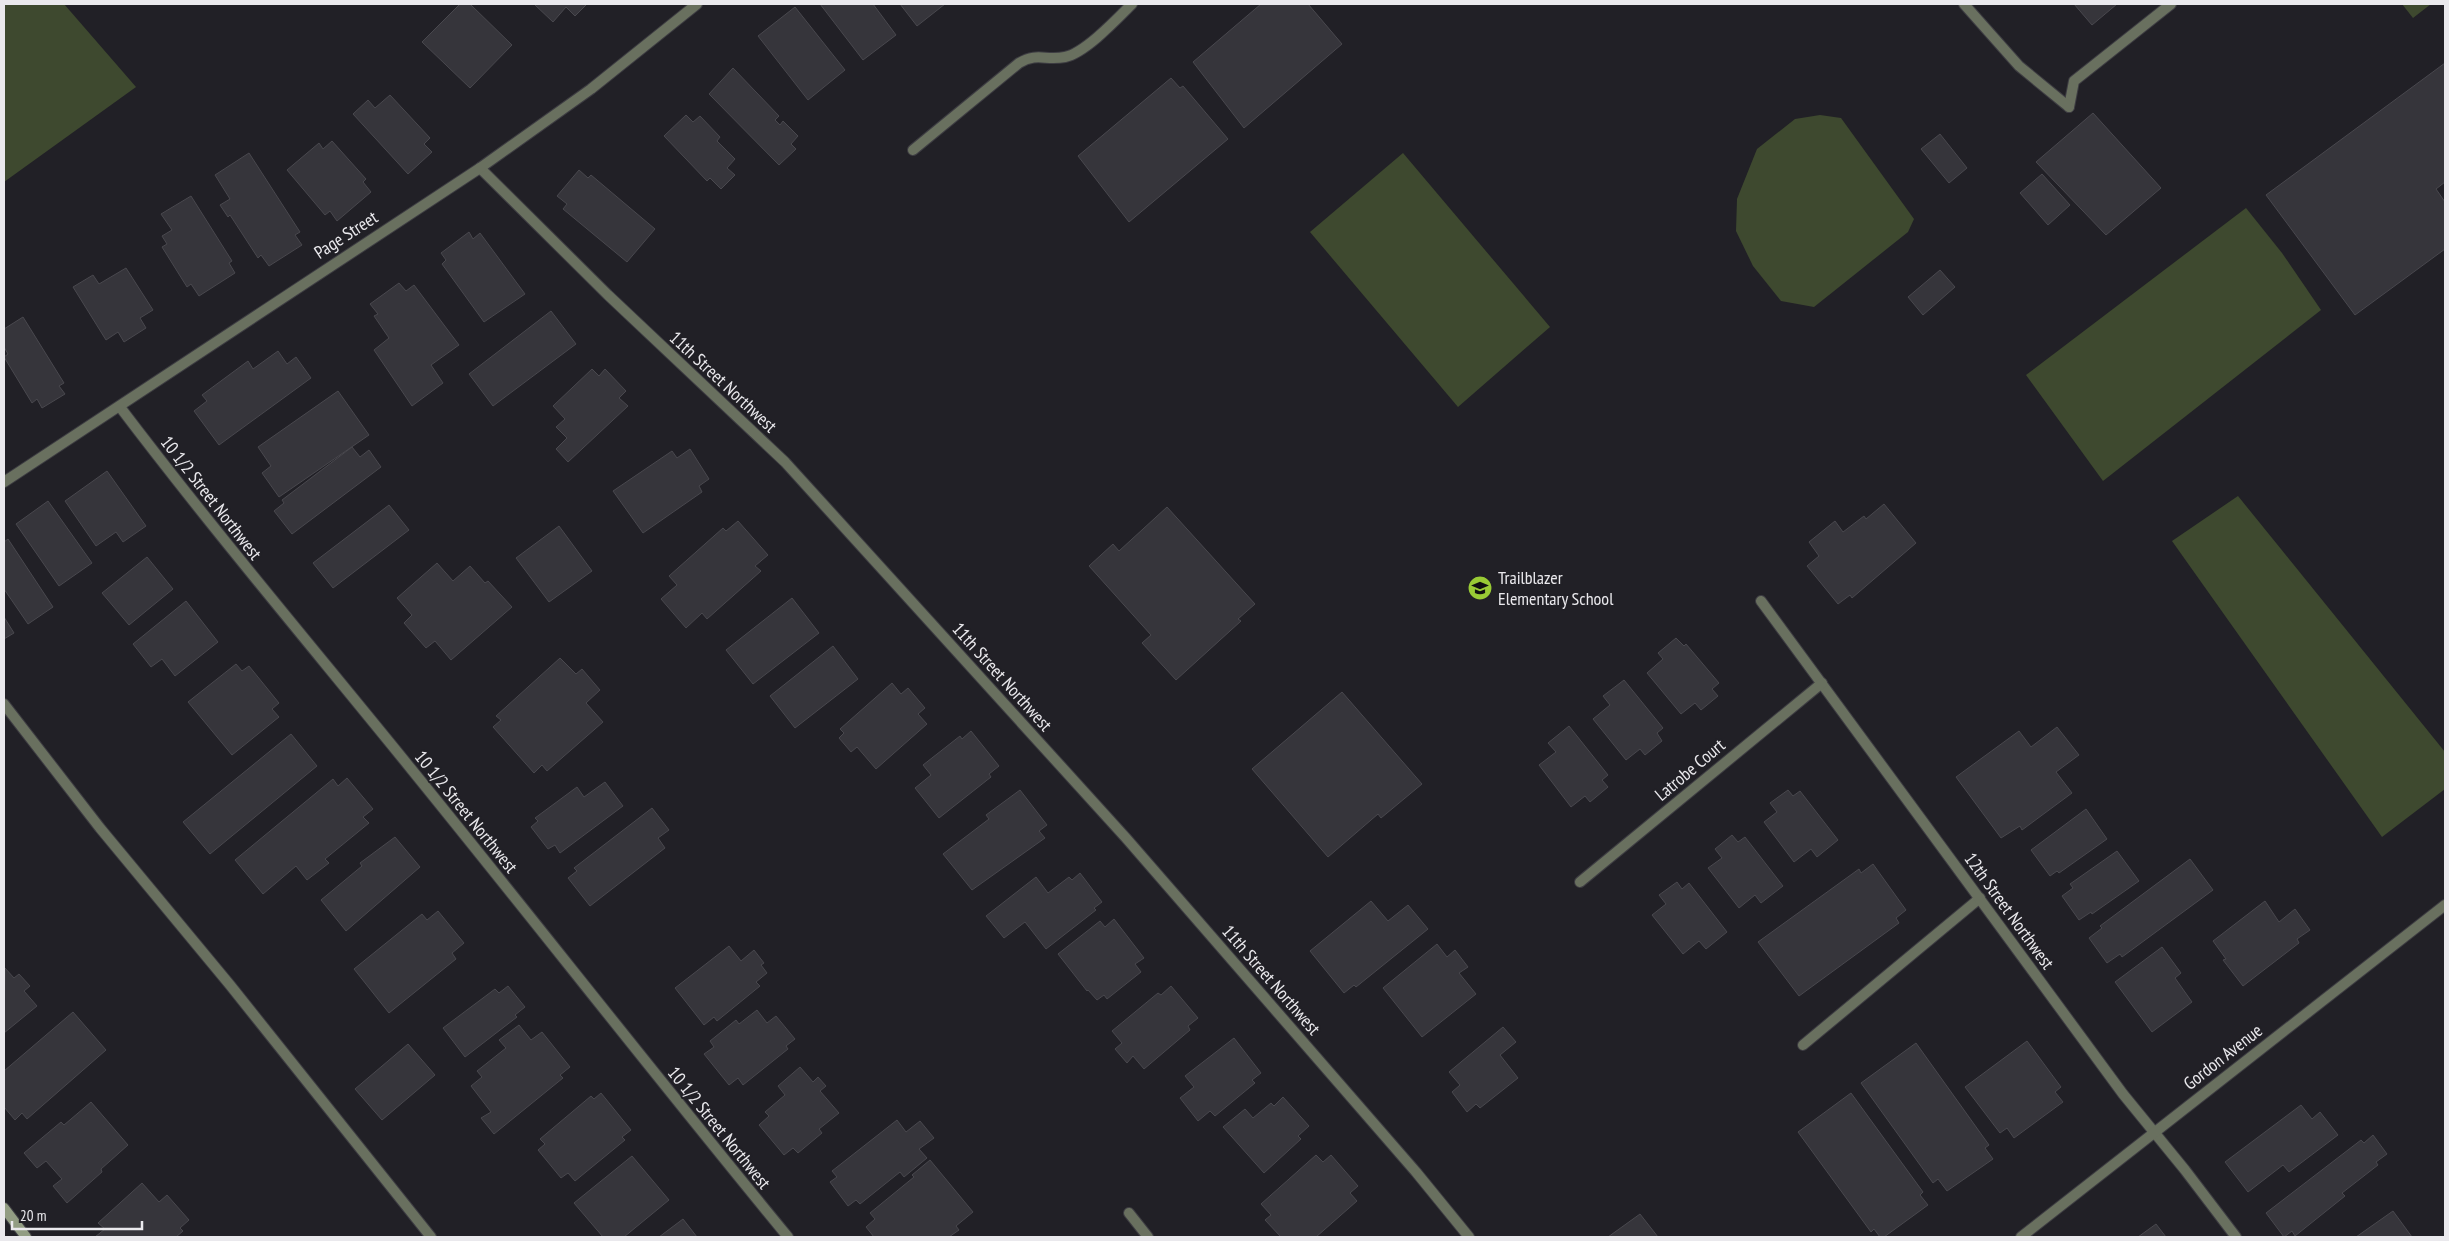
<svg xmlns="http://www.w3.org/2000/svg" width="2449" height="1241" font-family="'PT Sans Narrow',sans-serif">
  <rect width="100%" height="100%" fill="#212026"/>
  <g fill="#3e492f">
    <polygon points="4,4 64,4 136,87 4,182"/>
    <polygon points="2402,4 2431,4 2413,18"/>
    <polygon points="1820,115 1841,118 1914,219 1908,232 1814,307 1781,301 1753,266 1736,231 1737,199 1757,149 1795,119"/>
    <polygon points="1403,153 1550,327 1458,407 1310,232"/>
    <polygon points="2246,208 2282,253 2321,310 2103,481 2026,375"/>
    <polygon points="2238,496 2445,752 2445,789 2382,837 2172,541"/>
  </g>
  <g fill="#36353b" stroke="#49484e">
    <polygon points="460,4 470,4 512,45 470,88 422,42"/>
    <polygon points="534,4 587,4 575,16 566,7 553,22"/>
    <polygon points="820,4 873,4 896,35 863,60"/>
    <polygon points="900,4 945,4 917,26"/>
    <polygon points="1261,4 1308,4 1342,44 1244,128 1193,62"/>
    <polygon points="2074,4 2117,4 2092,25"/>
    <polygon points="795,7 845,70 808,100 758,36"/>
    <polygon points="2445,63 2445,182 2436,189 2445,202 2445,249 2355,315 2266,195"/>
    <polygon points="733,68 779,116 775,120 780,125 783,121 798,136 791,144 796,149 779,165 709,94"/>
    <polygon points="1171,78 1180,88 1183,86 1228,139 1129,222 1078,156"/>
    <polygon points="390,95 430,138 424,144 432,152 408,174 353,114 368,100 375,108"/>
    <polygon points="2093,113 2161,188 2106,235 2036,162"/>
    <polygon points="686,115 693,122 700,116 720,137 717,141 735,159 727,168 735,175 721,189 710,178 707,181 664,136"/>
    <polygon points="1940,134 1967,168 1949,183 1921,149"/>
    <polygon points="332,141 366,179 363,182 371,192 337,221 330,211 325,215 287,170 319,143 323,149"/>
    <polygon points="249,153 300,232 295,235 302,245 269,266 261,255 258,258 230,215 228,217 220,205 230,199 215,175"/>
    <polygon points="579,170 588,178 591,175 655,229 627,262 563,209 567,204 557,196"/>
    <polygon points="2042,174 2070,205 2048,225 2020,193"/>
    <polygon points="191,196 232,261 229,263 235,273 199,296 191,284 187,287 162,247 167,244 162,236 172,230 161,214"/>
    <polygon points="469,232 473,239 480,233 525,294 484,322 442,264 446,260 441,253"/>
    <polygon points="126,268 153,310 140,318 146,328 124,342 118,332 106,340 73,287 93,275 99,284"/>
    <polygon points="1940,270 1955,287 1923,315 1908,297"/>
    <polygon points="399,283 406,291 414,285 459,345 431,365 443,383 412,406 374,350 389,338 374,316 378,314 370,304"/>
    <polygon points="551,311 576,344 493,406 469,374"/>
    <polygon points="23,317 64,383 59,386 65,394 42,408 37,399 32,403 4,357 8,354 4,347 4,329"/>
    <polygon points="278,351 287,364 296,357 311,378 219,445 194,411 207,401 202,395 248,361 253,369"/>
    <polygon points="592,369 599,376 605,369 626,391 619,398 628,406 568,462 556,449 567,438 556,427 565,419 553,406"/>
    <polygon points="338,391 369,435 279,497 262,473 271,466 258,447"/>
    <polygon points="352,447 360,457 369,450 381,467 292,534 274,511 284,503 282,500"/>
    <polygon points="690,449 709,479 699,486 702,492 643,533 613,491 672,451 677,458"/>
    <polygon points="107,471 146,526 123,542 116,532 96,546 65,501"/>
    <polygon points="48,501 92,563 59,586 16,524"/>
    <polygon points="1884,504 1916,543 1852,598 1850,595 1838,604 1807,566 1819,556 1809,542 1835,521 1843,532 1864,516 1866,519"/>
    <polygon points="389,505 409,530 333,588 313,563"/>
    <polygon points="1167,507 1255,604 1238,619 1241,621 1176,680 1142,643 1151,635 1089,566 1113,544 1119,551"/>
    <polygon points="738,521 768,555 755,566 761,571 707,619 702,613 686,628 661,599 677,585 669,576 723,528 726,531"/>
    <polygon points="559,526 592,571 549,602 516,558"/>
    <polygon points="8,539 53,607 28,624 4,589 4,542"/>
    <polygon points="147,557 173,589 129,625 102,593"/>
    <polygon points="437,563 453,581 470,566 485,583 488,581 512,607 451,660 435,641 426,648 404,623 412,615 397,598"/>
    <polygon points="792,598 819,633 753,684 726,650"/>
    <polygon points="186,601 218,642 175,676 162,659 151,667 133,644"/>
    <polygon points="4,617 14,633 4,639"/>
    <polygon points="1676,638 1684,646 1686,644 1719,683 1712,689 1718,696 1701,710 1695,703 1681,714 1647,673 1663,659 1658,653"/>
    <polygon points="833,646 858,679 795,728 770,696"/>
    <polygon points="560,658 576,674 582,669 600,690 586,703 603,722 547,771 542,765 534,773 493,727 501,720 496,716"/>
    <polygon points="236,664 242,671 249,666 279,703 272,709 279,717 232,755 188,702"/>
    <polygon points="1624,680 1663,728 1657,733 1662,741 1645,755 1640,749 1626,760 1593,719 1610,705 1603,696"/>
    <polygon points="892,683 901,694 908,688 925,708 918,714 927,724 876,769 857,747 851,752 839,738 844,733 840,729"/>
    <polygon points="1342,692 1422,784 1381,818 1378,814 1328,857 1252,769"/>
    <polygon points="1569,726 1608,775 1602,780 1608,787 1590,802 1585,796 1571,807 1539,765 1556,752 1548,743"/>
    <polygon points="2057,727 2079,755 2056,772 2072,793 2022,830 2020,826 2001,838 1956,777 2019,731 2031,747"/>
    <polygon points="971,731 999,766 989,774 991,777 939,818 915,788 931,775 923,765 960,736 962,739"/>
    <polygon points="291,734 317,766 210,854 183,822"/>
    <polygon points="347,778 373,809 363,817 369,823 325,859 329,863 307,880 296,866 263,894 235,860 333,779 338,786"/>
    <polygon points="605,782 623,806 560,853 555,845 548,849 531,827 538,821 535,818 577,787 584,797"/>
    <polygon points="1020,790 1047,825 1039,831 1045,838 972,890 943,854 989,819 986,815"/>
    <polygon points="1788,790 1793,796 1800,791 1838,840 1817,857 1811,849 1794,862 1764,822 1777,812 1770,803"/>
    <polygon points="652,808 669,830 658,838 665,848 590,906 568,878 577,871 574,868"/>
    <polygon points="2086,809 2107,839 2059,873 2057,871 2050,876 2031,850"/>
    <polygon points="1732,835 1738,842 1745,837 1783,886 1761,903 1755,895 1739,908 1708,868 1722,858 1715,849"/>
    <polygon points="395,837 420,867 346,931 321,900 362,866 360,863"/>
    <polygon points="2117,851 2139,881 2092,914 2091,912 2079,920 2062,896 2073,888 2070,884"/>
    <polygon points="2190,859 2213,890 2122,957 2120,954 2107,963 2089,938 2102,928 2100,926"/>
    <polygon points="1873,864 1906,910 1896,918 1899,923 1799,996 1758,942 1859,869 1861,873"/>
    <polygon points="1080,873 1102,902 1094,908 1096,910 1046,949 1025,922 1004,938 986,916 1036,877 1048,893 1069,877 1072,880"/>
    <polygon points="1677,882 1682,889 1689,883 1727,932 1706,949 1699,941 1683,954 1652,915 1666,904 1659,895"/>
    <polygon points="1371,901 1388,921 1408,905 1428,929 1356,987 1354,985 1344,993 1310,951"/>
    <polygon points="2265,901 2279,922 2295,909 2310,930 2297,939 2299,943 2243,986 2223,960 2226,959 2213,941"/>
    <polygon points="438,911 464,943 452,953 456,959 389,1013 354,969 422,914 427,920"/>
    <polygon points="1114,919 1144,958 1135,964 1141,972 1107,999 1104,995 1097,1000 1088,990 1087,991 1058,954 1100,921 1105,927"/>
    <polygon points="1437,944 1447,957 1455,950 1468,967 1459,973 1476,994 1422,1037 1383,988"/>
    <polygon points="729,946 741,961 754,950 764,963 761,965 767,973 756,982 760,986 717,1021 714,1017 704,1025 675,988"/>
    <polygon points="2162,947 2181,973 2175,978 2192,1002 2152,1032 2115,982"/>
    <polygon points="5,968 14,978 19,974 30,986 24,991 37,1006 4,1033"/>
    <polygon points="508,986 525,1007 515,1015 517,1017 465,1057 443,1028 495,989 499,993"/>
    <polygon points="1171,986 1198,1018 1188,1026 1190,1030 1144,1069 1133,1056 1127,1063 1115,1049 1122,1043 1112,1031 1158,993 1161,995"/>
    <polygon points="757,1010 767,1023 776,1016 795,1039 786,1046 788,1049 743,1085 738,1078 729,1085 704,1054 714,1047 710,1041 736,1020 739,1024"/>
    <polygon points="73,1012 106,1050 27,1119 22,1113 15,1120 4,1107 4,1071"/>
    <polygon points="519,1025 531,1040 542,1032 570,1067 560,1075 563,1078 494,1134 481,1118 491,1112 471,1086 482,1077 477,1071 506,1048 499,1040"/>
    <polygon points="1503,1027 1516,1042 1500,1055 1518,1078 1480,1108 1476,1104 1467,1112 1452,1092 1460,1085 1449,1072"/>
    <polygon points="1234,1038 1261,1073 1252,1080 1255,1083 1215,1116 1210,1111 1198,1121 1180,1098 1194,1087 1185,1076"/>
    <polygon points="2027,1041 2061,1087 2055,1092 2063,1102 2014,1138 2007,1128 2000,1133 1965,1087"/>
    <polygon points="1916,1043 1989,1145 1985,1148 1993,1159 1947,1191 1938,1179 1933,1183 1861,1083"/>
    <polygon points="408,1044 435,1075 382,1120 355,1089"/>
    <polygon points="800,1067 813,1082 818,1077 826,1086 820,1091 839,1113 819,1129 822,1133 798,1153 793,1148 784,1155 759,1125 769,1116 765,1112 785,1095 778,1086"/>
    <polygon points="601,1093 631,1130 622,1137 625,1140 575,1181 568,1173 561,1178 538,1150 545,1144 540,1139 591,1096 594,1099"/>
    <polygon points="1851,1093 1923,1192 1920,1195 1928,1205 1884,1237 1880,1237 1874,1229 1871,1232 1798,1132"/>
    <polygon points="1283,1097 1309,1126 1298,1136 1301,1139 1264,1173 1223,1127 1245,1109 1253,1118 1271,1103 1274,1106"/>
    <polygon points="91,1102 128,1145 101,1169 102,1172 67,1203 53,1186 62,1179 46,1161 37,1168 24,1153 61,1122 64,1125"/>
    <polygon points="2301,1105 2312,1119 2320,1112 2338,1135 2289,1172 2283,1165 2248,1192 2225,1162"/>
    <polygon points="897,1120 906,1132 920,1121 934,1138 919,1149 927,1158 904,1177 900,1172 860,1204 856,1200 848,1206 830,1182 837,1177 832,1171"/>
    <polygon points="2373,1135 2387,1154 2376,1162 2378,1165 2342,1193 2345,1196 2295,1236 2292,1231 2284,1237 2266,1213 2361,1140 2364,1143"/>
    <polygon points="1316,1155 1323,1162 1331,1155 1358,1186 1350,1193 1357,1201 1316,1237 1281,1237 1265,1220 1271,1215 1261,1204"/>
    <polygon points="632,1156 669,1200 624,1237 603,1237 574,1203"/>
    <polygon points="930,1160 973,1212 956,1226 959,1230 949,1237 874,1237 866,1227 875,1219 870,1213 914,1177 912,1175"/>
    <polygon points="142,1183 159,1202 167,1195 189,1220 180,1228 183,1231 176,1237 95,1237 105,1229 98,1223"/>
    <polygon points="2393,1211 2412,1237 2356,1237"/>
    <polygon points="1640,1214 1658,1237 1608,1237"/>
    <polygon points="683,1219 697,1237 659,1237"/>
    <polygon points="2156,1224 2166,1237 2138,1237"/>
  </g>
  <g fill="none" stroke-linecap="round" stroke-linejoin="round">
    <defs>
      <g id="service">
        <polyline points="2069,107 2074,81 2171,4"/>
        <path d="M913 150 1019 63C1038 52 1045 61 1065 57 1085 53 1117 19 1132 4"/>
        <polyline points="4,704 100,828 230,985 431,1237"/>
        <polyline points="1803,1045 1980,898"/>
        <polyline points="1129,1213 1148,1237"/>
      </g>
      <g id="minor">
        <polyline points="1964,4 2019,66 2069,107"/>
        <polyline points="480,168 608,295 785,462 1126,838 1416,1172 1469,1237"/>
        <path d="M120 407C214 531 314 649 412 770 538 925 661 1083 788 1237"/>
        <polyline points="4,482 480,168 591,89 697,4"/>
        <polyline points="1761,601 2123,1094 2185,1170 2236,1237"/>
        <polyline points="1580,882 1822,683"/>
        <polyline points="2021,1237 2445,905"/>
      </g>
      <polyline id="secondary" points="4,1208 26,1237"/>
    </defs>
    <use href="#service" stroke="#3d3c42" stroke-width="12"/>
    <use href="#minor" stroke="#3d3c42" stroke-width="12"/>
    <use href="#secondary" stroke="#3d3c42" stroke-width="12"/>
    <use href="#service" stroke="#69705f" stroke-width="10"/>
    <use href="#minor" stroke="#69705f" stroke-width="10"/>
    <use href="#secondary" stroke="#929d83" stroke-width="10"/>
  </g>
  <defs>
    <symbol id="school-disc" viewBox="-11 -11 22 22"><circle r="9.5" fill="#99cb35" stroke="#212026"/><path d="M0-5L7-2L0 1L-7-2ZM-4 1L0 2.5L4 1V4Q0 6-4 4Z" fill="#111"/></symbol>
  </defs>
  <g fill-rule="evenodd">
    <use href="#school-disc" x="1466" y="574" width="28" height="28"/>
  </g>
  <g text-anchor="middle" stroke-width="4" stroke-linejoin="round" paint-order="stroke">
    <g font-size="18" fill="#eae9ed" stroke="#212026">
      <text transform="translate(346 235) rotate(-33)" y="6">Page Street</text>
      <text transform="translate(723 382) rotate(43)" y="6">11th Street Northwest</text>
      <text transform="translate(211 498) rotate(52)" y="6">10 1/2 Street Northwest</text>
      <text transform="translate(1002 677) rotate(48)" y="6">11th Street Northwest</text>
      <text transform="translate(1690 770) rotate(-40)" y="6">Latrobe Court</text>
      <text transform="translate(466 812) rotate(51)" y="6">10 1/2 Street Northwest</text>
      <text transform="translate(2009 911) rotate(54)" y="6">12th Street Northwest</text>
      <text transform="translate(1271 980) rotate(49)" y="6">11th Street Northwest</text>
      <text transform="translate(2223 1057) rotate(-38)" y="6">Gordon Avenue</text>
      <text transform="translate(719 1128) rotate(51)" y="6">10 1/2 Street Northwest</text>
    </g>
    <g font-size="18" fill="#eae9ed" stroke="#212026" text-anchor="start">
      <text x="1498" y="584">Trailblazer<tspan x="1498" dy="21">Elementary School</tspan></text>
    </g>
  </g>
  <rect width="2449" height="1241" fill="none" stroke="#eae9ed" stroke-width="10"/>
  <path d="M12 1221v8h130v-8" fill="none" stroke="#eae9ed" stroke-width="2.5"/>
  <text x="20" y="1221" font-size="15" fill="#eae9ed" stroke="#212026" stroke-width="4" paint-order="stroke">20 m</text>
</svg>
